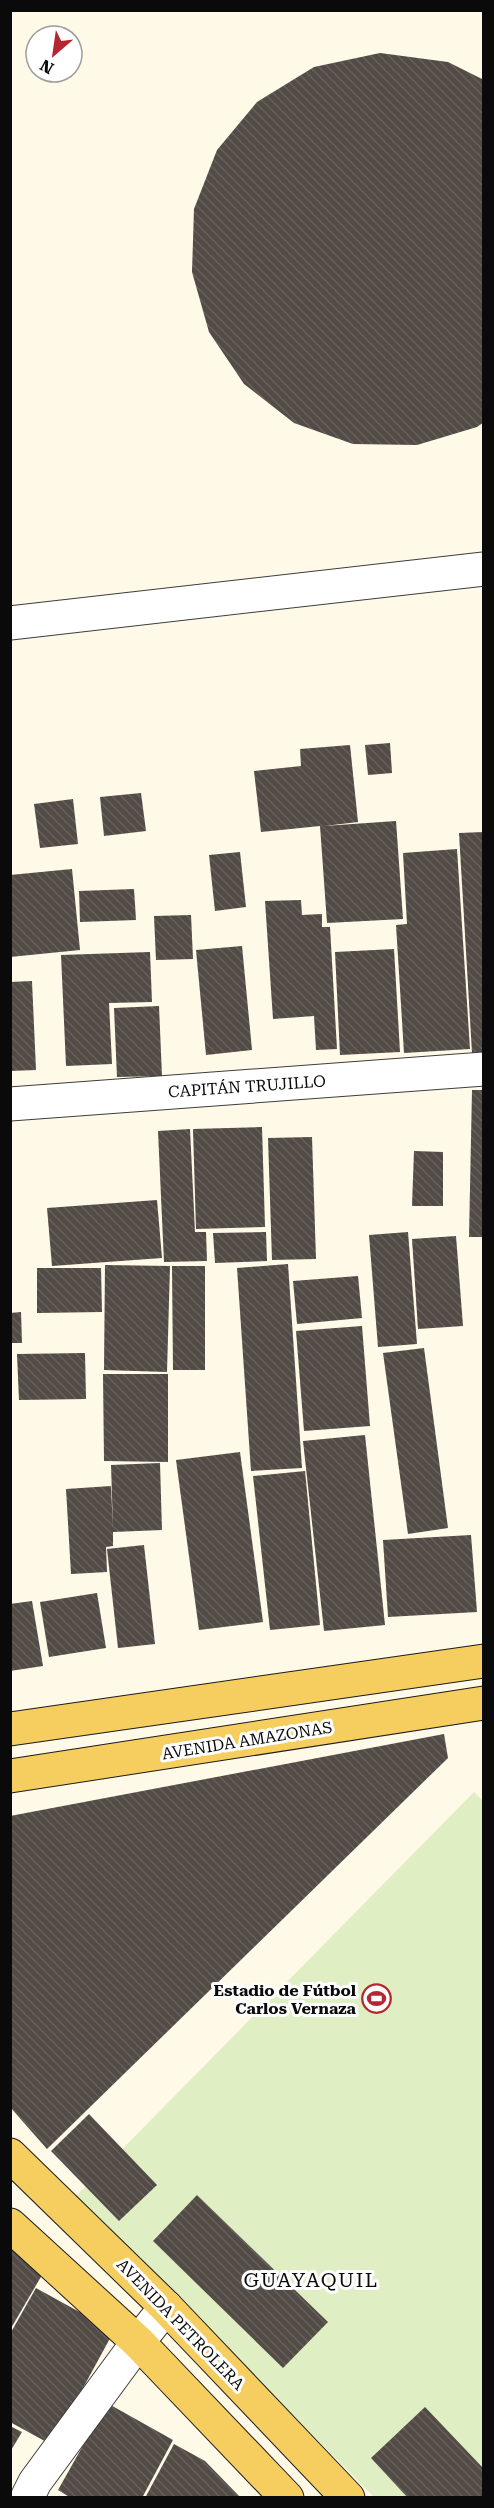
<svg xmlns="http://www.w3.org/2000/svg" width="494" height="2508" font-family="'Roboto Serif',serif">
  <defs>
    <pattern id="building-back-hatch" width="6" height="6" patternUnits="userSpaceOnUse" patternTransform="scale(1.5)"><rect width="6" height="6" fill="#524b46"/><path d="M-1 5l2 2M0 0l6 6M5-1l2 2" fill="none" stroke="#66605c"/></pattern>
  </defs>
  <rect width="100%" height="100%" fill="#fff9e7"/>
  <polygon fill="#e0eec4" points="474,1792 484,1802 483,2497 374,2497 76,2196"/>
  <g fill="url(#building-back-hatch)">
    <polygon points="380,53 448,62 484,80 484,422 477,427 417,445 353,444 294,423 244,384 209,332 192,272 194,209 217,150 257,102 314,67"/>
    <polygon points="390,743 392,773 368,775 365,745"/>
    <polygon points="350,745 358,822 324,826 396,821 403,919 327,923 320,826 261,832 254,771 301,766 300,749"/>
    <polygon points="141,793 146,831 104,836 100,797"/>
    <polygon points="73,799 78,844 40,848 34,804"/>
    <polygon points="484,832 484,1052 472,1053 459,833"/>
    <polygon points="457,849 470,1049 404,1053 396,925 407,924 403,853"/>
    <polygon points="240,852 246,907 215,911 209,855"/>
    <polygon points="72,869 80,950 10,957 10,875"/>
    <polygon points="134,889 136,920 80,922 79,891"/>
    <polygon points="301,900 302,915 322,914 322,927 330,927 337,1049 316,1050 314,1016 273,1019 265,901"/>
    <polygon points="191,915 193,959 156,960 154,916"/>
    <polygon points="242,946 252,1050 206,1055 196,950"/>
    <polygon points="394,949 400,1052 340,1055 335,952"/>
    <polygon points="150,952 152,1002 109,1003 112,1064 66,1066 61,955"/>
    <polygon points="32,981 36,1070 10,1071 10,982"/>
    <polygon points="159,1006 162,1076 117,1077 114,1008"/>
    <polygon points="472,1090 484,1090 484,1237 469,1237"/>
    <polygon points="262,1127 265,1227 196,1229 193,1129"/>
    <polygon points="190,1129 195,1232 206,1232 207,1261 164,1262 158,1131"/>
    <polygon points="312,1137 316,1259 272,1260 268,1138"/>
    <polygon points="414,1151 443,1152 443,1206 412,1206"/>
    <polygon points="157,1200 162,1258 52,1266 47,1208"/>
    <polygon points="266,1232 267,1261 215,1263 213,1233"/>
    <polygon points="408,1232 417,1344 378,1347 369,1235"/>
    <polygon points="456,1236 463,1326 418,1329 412,1239"/>
    <polygon points="288,1264 302,1468 251,1471 237,1268"/>
    <polygon points="105,1265 170,1266 167,1372 104,1370"/>
    <polygon points="172,1266 205,1266 205,1370 173,1370"/>
    <polygon points="37,1268 101,1268 102,1312 37,1313"/>
    <polygon points="358,1276 362,1318 297,1324 293,1281"/>
    <polygon points="21,1312 22,1343 10,1343 10,1313"/>
    <polygon points="362,1326 370,1426 304,1431 296,1331"/>
    <polygon points="424,1348 448,1528 408,1534 383,1353"/>
    <polygon points="85,1353 86,1399 19,1400 17,1354"/>
    <polygon points="103,1374 168,1374 168,1462 104,1461"/>
    <polygon points="365,1435 385,1625 324,1631 303,1441"/>
    <polygon points="240,1452 263,1622 199,1630 176,1460"/>
    <polygon points="160,1463 162,1530 113,1532 113,1546 106,1547 107,1572 71,1574 66,1489 111,1486 113,1529 111,1465"/>
    <polygon points="305,1471 320,1625 270,1630 253,1476"/>
    <polygon points="471,1535 477,1612 388,1617 383,1540"/>
    <polygon points="144,1545 155,1644 118,1648 107,1549"/>
    <polygon points="97,1593 106,1648 49,1657 40,1602"/>
    <polygon points="32,1601 43,1666 10,1671 10,1604"/>
    <polygon points="444,1734 448,1758 47,2149 10,2107 10,1816"/>
    <polygon points="89,2114 157,2185 119,2221 51,2151"/>
    <polygon points="197,2195 328,2322 283,2368 153,2241"/>
    <polygon points="10,2245 42,2275 10,2330"/>
    <polygon points="36,2288 114,2331 52,2445 10,2422 10,2334"/>
    <polygon points="107,2403 173,2440 142,2498 71,2498 58,2490"/>
    <polygon points="425,2407 484,2469 484,2498 408,2498 371,2458"/>
    <polygon points="10,2426 22,2432 10,2452"/>
    <polygon points="174,2444 205,2461 241,2498 145,2498"/>
  </g>
  <g fill="none" stroke-linecap="round" stroke-linejoin="round">
    <defs>
      <g id="minor">
        <polyline points="10,623 484,569"/>
        <polyline points="10,1104 484,1069"/>
        <polyline points="27,2498 35,2482 138,2342 166,2307"/>
      </g>
      <g id="major">
        <polyline points="10,1729 484,1661"/>
        <polyline points="10,1776 484,1703"/>
        <polyline points="10,2155 166,2307 348,2498"/>
        <polyline points="10,2225 138,2342 287,2498"/>
      </g>
    </defs>
    <use href="#minor" stroke="#3d3d3d" stroke-width="35"/>
    <use href="#major" stroke="#1b1b1b" stroke-width="35"/>
    <use href="#minor" stroke="#fff" stroke-width="33"/>
    <use href="#major" stroke="#f6ce5f" stroke-width="33"/>
  </g>
  <defs>
    <symbol id="stadium-ring" viewBox="-11 -11 22 22"><circle r="9.5" fill="#fff" stroke="#b52630" stroke-width="1.5"/><path d="M0-5a6.5 5 0 1 0 0 10a6.5 5 0 1 0 0-10ZM-3.5-1.8h7v3.6h-7Z" fill="#b52630"/></symbol>
  </defs>
  <g fill-rule="evenodd">
    <use href="#stadium-ring" x="360" y="1982" width="33" height="33"/>
  </g>
  <g text-anchor="middle" stroke-width="6" stroke-linejoin="round" paint-order="stroke">
    <g font-size="16" fill="#0a0a0a" stroke="#fff">
      <text transform="translate(247 1086) rotate(-4)" y="6">CAPITÁN TRUJILLO</text>
      <text transform="translate(247 1740) rotate(-9)" y="6">AVENIDA AMAZONAS</text>
      <text transform="translate(181 2324) rotate(46)" y="6">AVENIDA PETROLERA</text>
    </g>
    <g font-size="16" font-weight="bold" fill="#0a0a0a" stroke="#fff" text-anchor="end">
      <text x="356" y="1996">Estadio de Fútbol<tspan x="356" dy="18">Carlos Vernaza</tspan></text>
    </g>
    <g font-size="20" letter-spacing="1.5" fill="#0a0a0a" stroke="#fff">
      <text x="311" y="2287">GUAYAQUIL</text>
    </g>
  </g>
  <rect width="494" height="2508" fill="none" stroke="#0a0a0a" stroke-width="24"/>
  <g transform="translate(54 54) rotate(209)"><circle r="28" fill="#ffffff" stroke="#9d9d9d" stroke-width="1.5"/>
  <path d="M0-4.5L10 22L0 15L-10 22Z" fill="#b52630"/>
  <text y="-9" font-size="16" font-weight="bold" text-anchor="middle" fill="#0a0a0a">N</text>
  </g>
</svg>
